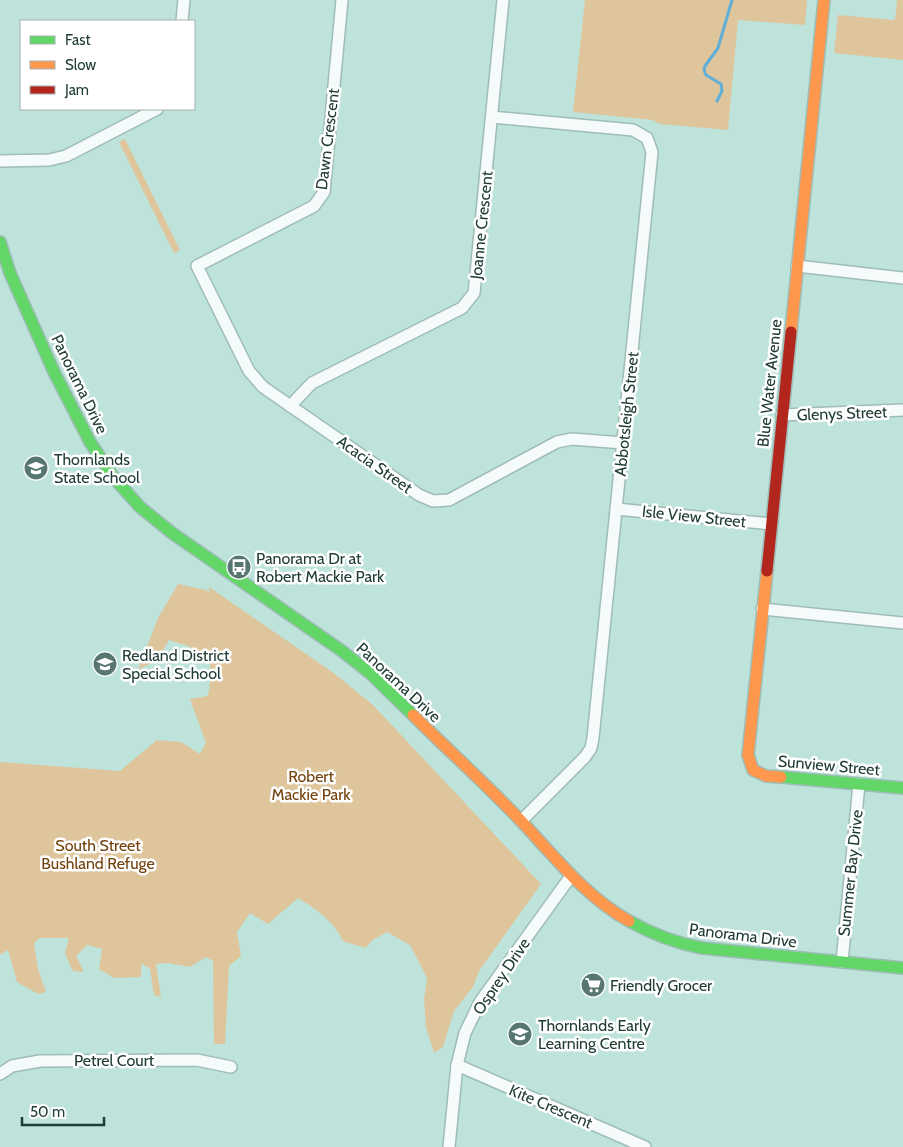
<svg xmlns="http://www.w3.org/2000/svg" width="903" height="1147" font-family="Cabin,sans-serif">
  <rect width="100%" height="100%" fill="#bde3db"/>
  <g fill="#dfc59c">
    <polygon points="585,0 807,0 805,25 738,20 728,130 660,124 653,120 573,112"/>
    <polygon points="897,0 903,0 903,60 834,53 838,15 895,20"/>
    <polygon points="125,139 180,250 174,253 119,142"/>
    <path d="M178 584 206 590 209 593V587L335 674 373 705 541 884 479 971 473 987 454 1011 443 1047 434 1053 426 1027 424 1000 427 978 410 945 387 932 373 940 365 948 343 941C333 920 317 910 298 898L268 924 250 913 237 932 241 956 229 966 225 1044H214L213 961 206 957 190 967 168 963 156 964 161 997 154 995 150 968 141 964V977L114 978 99 969 102 949 87 945 76 956 84 972 73 971 65 954 69 938H40L34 943 38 969 46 992 38 994 17 982 8 950 0 955V762L120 771 157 740 181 742 200 754 206 743 190 699 208 696 210 683V658L188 646 169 640 157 660 138 670 158 618Z"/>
  </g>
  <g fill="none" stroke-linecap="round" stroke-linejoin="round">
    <polyline stroke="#61aed6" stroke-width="3" points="717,101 722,91 721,84 706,75 704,70 705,66 718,48 732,0"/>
    <defs>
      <g id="street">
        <polyline points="342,0 324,192 314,206 197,266 249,371 263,387 419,495 433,501 449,500 557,442 572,439 623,443"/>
        <polyline points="182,21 184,0"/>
        <polyline points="492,117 633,130 647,138 652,152 593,738 591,748 585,757 521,821"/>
        <polyline points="0,161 49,160 66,156 157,109"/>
        <polyline points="797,266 903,278"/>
        <polyline points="290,406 312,383 462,308 474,293 503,0"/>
        <polyline points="782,415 903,410"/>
        <polyline points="616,509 771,524"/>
        <polyline points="762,609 903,623"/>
        <polyline points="842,962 859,784"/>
        <polyline points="457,1065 645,1147"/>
        <polyline points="0,1074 12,1066 40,1061 197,1060 231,1067"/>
        <polyline points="449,1147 457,1065 465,1033 480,1002 571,876"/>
      </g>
      <g id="fast">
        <polyline points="0,242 10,273 54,372 90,442 114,478 140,507 172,533 342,651 371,674 413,715"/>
        <polyline points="781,777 903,788"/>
        <path d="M629 921C652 934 675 943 702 948L903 968"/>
      </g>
      <g id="slow">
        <polyline points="791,332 824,0"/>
        <polyline points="767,571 748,755 753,770 766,776 781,777"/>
        <path d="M413 715C449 751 487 785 522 822 555 857 586 897 629 921"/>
      </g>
      <polyline id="jam" points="767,571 791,332"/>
    </defs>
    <use href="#street" stroke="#9fbcb7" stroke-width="14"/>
    <use href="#fast" stroke="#9fbcb7" stroke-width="14"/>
    <use href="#slow" stroke="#9fbcb7" stroke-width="14"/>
    <use href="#jam" stroke="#9fbcb7" stroke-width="14"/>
    <use href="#street" stroke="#f5fbfa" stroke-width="11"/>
    <use href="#fast" stroke="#63d668" stroke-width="11"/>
    <use href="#slow" stroke="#ff974d" stroke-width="11"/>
    <use href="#jam" stroke="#b3261e" stroke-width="11"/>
  </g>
  <defs>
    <symbol id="school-disc" viewBox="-11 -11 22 22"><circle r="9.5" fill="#577670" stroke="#fff"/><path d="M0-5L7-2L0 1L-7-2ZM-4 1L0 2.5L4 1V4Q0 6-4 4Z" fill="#fff"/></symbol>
    <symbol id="bus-disc" viewBox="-11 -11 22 22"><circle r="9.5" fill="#577670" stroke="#fff"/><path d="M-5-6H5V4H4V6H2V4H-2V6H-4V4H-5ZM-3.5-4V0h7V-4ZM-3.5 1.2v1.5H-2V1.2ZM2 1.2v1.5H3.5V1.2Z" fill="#fff"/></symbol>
    <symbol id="supermarket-disc" viewBox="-11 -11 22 22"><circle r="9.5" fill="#577670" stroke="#fff"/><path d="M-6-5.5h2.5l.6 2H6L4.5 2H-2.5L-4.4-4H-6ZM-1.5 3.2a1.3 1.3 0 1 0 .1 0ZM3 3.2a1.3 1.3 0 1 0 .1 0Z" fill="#fff"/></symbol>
  </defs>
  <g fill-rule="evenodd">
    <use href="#school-disc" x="22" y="454" width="28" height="28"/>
    <use href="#bus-disc" x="225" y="553" width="28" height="28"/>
    <use href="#school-disc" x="91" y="650" width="28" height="28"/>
    <use href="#supermarket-disc" x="579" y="971" width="28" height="28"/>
    <use href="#school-disc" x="506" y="1020" width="28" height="28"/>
  </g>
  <g text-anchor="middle" stroke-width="5" stroke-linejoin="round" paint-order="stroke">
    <g font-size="16" fill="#203c37" stroke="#fff">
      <text transform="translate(327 139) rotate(-83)" y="6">Dawn Crescent</text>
      <text transform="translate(481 225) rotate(-84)" y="6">Joanne Crescent</text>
      <text transform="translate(769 383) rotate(-84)" y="6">Blue Water Avenue</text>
      <text transform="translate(80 384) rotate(64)" y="6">Panorama Drive</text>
      <text transform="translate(842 413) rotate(-2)" y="6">Glenys Street</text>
      <text transform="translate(626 414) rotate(-84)" y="6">Abbotsleigh Street</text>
      <text transform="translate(375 464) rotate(35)" y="6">Acacia Street</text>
      <text transform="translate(694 516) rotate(6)" y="6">Isle View Street</text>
      <text transform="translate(399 682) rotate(43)" y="6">Panorama Drive</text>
      <text transform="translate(829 765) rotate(5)" y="6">Sunview Street</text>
      <text transform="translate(850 873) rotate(-84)" y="6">Summer Bay Drive</text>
      <text transform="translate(743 935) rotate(7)" y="6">Panorama Drive</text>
      <text transform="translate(501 976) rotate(-56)" y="6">Osprey Drive</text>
      <text x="114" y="1066">Petrel Court</text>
      <text transform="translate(551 1106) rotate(23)" y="6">Kite Crescent</text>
    </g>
    <g font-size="16" fill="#203c37" stroke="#fff" text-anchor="start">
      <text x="54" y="465">Thornlands<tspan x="54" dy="18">State School</tspan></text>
      <text x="256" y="564">Panorama Dr at<tspan x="256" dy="18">Robert Mackie Park</tspan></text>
      <text x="122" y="661">Redland District<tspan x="122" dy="18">Special School</tspan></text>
      <text x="610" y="991">Friendly Grocer</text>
      <text x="538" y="1031">Thornlands Early<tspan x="538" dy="18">Learning Centre</tspan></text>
    </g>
    <g font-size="16" fill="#73410c" stroke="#fff">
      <text x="311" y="782">Robert<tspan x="311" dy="18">Mackie Park</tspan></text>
      <text x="98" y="851">South Street<tspan x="98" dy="18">Bushland Refuge</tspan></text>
    </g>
  </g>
  <rect x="20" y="20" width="175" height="90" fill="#ffffff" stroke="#a6b1af"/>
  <rect x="30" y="36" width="25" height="8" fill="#63d668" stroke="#a6b1af"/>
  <text x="65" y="45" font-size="15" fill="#203c37">Fast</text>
  <rect x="30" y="61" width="25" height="8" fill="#ff974d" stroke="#a6b1af"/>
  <text x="65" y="70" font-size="15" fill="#203c37">Slow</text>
  <rect x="30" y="86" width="25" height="8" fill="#b3261e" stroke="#a6b1af"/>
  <text x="65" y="95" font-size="15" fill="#203c37">Jam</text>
  <path d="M22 1117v8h82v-8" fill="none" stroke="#203c37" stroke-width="2.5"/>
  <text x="30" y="1117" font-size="15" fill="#203c37" stroke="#ffffff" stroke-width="4" paint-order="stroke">50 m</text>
</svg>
